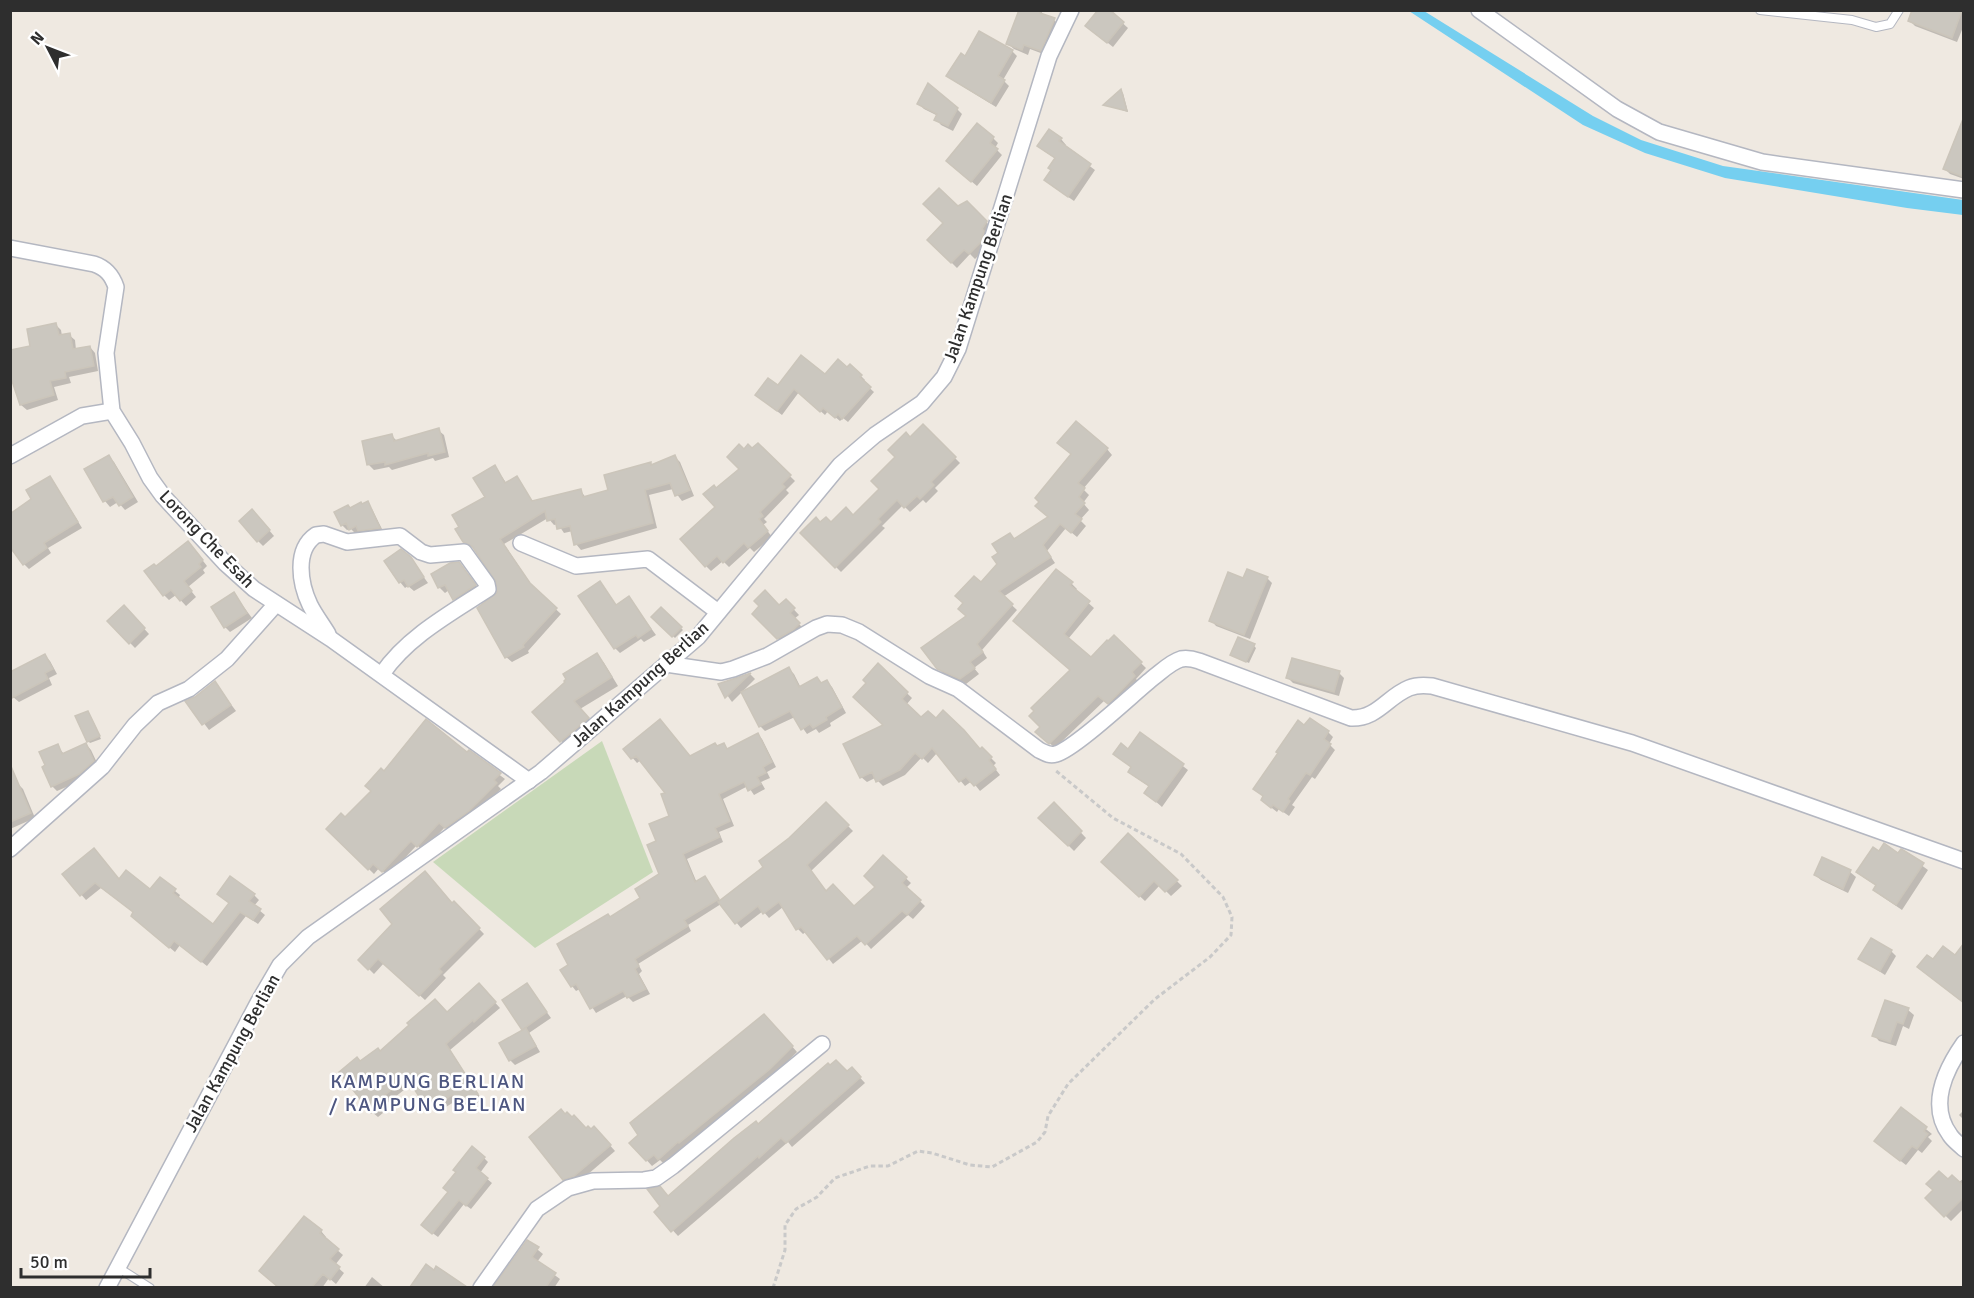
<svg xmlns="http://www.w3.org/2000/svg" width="1974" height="1298" font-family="Signika,sans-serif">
  <rect width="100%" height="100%" fill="#efe9e1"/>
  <polygon fill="#c8d9b8" points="602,741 653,872 535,948 433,862"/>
  <polygon fill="#75cff0" points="1409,11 1424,11 1593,116 1641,140 1723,166 1963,200 1963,215 1907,208 1725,178 1645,153 1583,125"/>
  <g fill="#0003">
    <polygon points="1021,10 1043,10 1041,15 1054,20 1059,25 1046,55 1030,49 1028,55 1014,49 1008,44"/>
    <polygon points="1108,10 1128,28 1113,47 1093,31"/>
    <polygon points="1914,10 1964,10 1964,25 1957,42 1915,26 1910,21"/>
    <polygon points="1012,51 1017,56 1003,80 1009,86 996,107 954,81 948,76 965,58"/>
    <polygon points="1121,91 1123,93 1128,112 1106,105"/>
    <polygon points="919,104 957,109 962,114 953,131 941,125 936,119 938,116 924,109"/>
    <polygon points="1964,125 1964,179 1950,174 1945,169"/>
    <polygon points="993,138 998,143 995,148 1002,155 977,186 953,166"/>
    <polygon points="1061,139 1066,145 1064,147 1095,170 1074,201 1051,185 1052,170 1056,159 1044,151"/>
    <polygon points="967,203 992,228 986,248 975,259 970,254 957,268 929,240 958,208"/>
    <polygon points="56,325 61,330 62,336 69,335 75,340 76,350 90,347 95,353 98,371 69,377 71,383 54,387 58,400 27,410 21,405 14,381 10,382 10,352 32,347"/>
    <polygon points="848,369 861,376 865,380 863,382 874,392 848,422 843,418 840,421 828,411 825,415 799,392 782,415 761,399 778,387"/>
    <polygon points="923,426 960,463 935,488 938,491 926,503 923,500 910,512 903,505 882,526 885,528 841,572 802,533 821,524 831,524 853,517 881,489 897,457 910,439"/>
    <polygon points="438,430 444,435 449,457 435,461 433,458 392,470 389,467 374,470 369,465 392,436 397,441"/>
    <polygon points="758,445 795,481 786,490 789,493 764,519 767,522 763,525 772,537 754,552 750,548 729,567 723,561 711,571 706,566 717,507 716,490 741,469 744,451 752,451"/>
    <polygon points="1107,449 1112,455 1083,489 1089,495 1083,503 1089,510 1080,520 1086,526 1077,537 1066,528 1047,551 1055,563 1003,597 1017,610 982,650 987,658 974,668 979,674 966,684 944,674 938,668 968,616 981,584 999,565 1015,540 1050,517 1042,511"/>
    <polygon points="109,457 114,462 138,502 125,510 118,502 110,507 105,501 86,470"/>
    <polygon points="675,457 680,462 694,496 682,501 673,489 649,495 657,528 581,550 576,544 573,531 564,533 558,524 554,525 548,518 504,544 534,589 561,614 528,651 529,653 512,662 506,657 498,581 476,550 464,541 487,498 495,467 507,484 517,478 533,502 581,491 586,498 610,492 650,464 653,466"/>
    <polygon points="58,491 63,497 82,528 48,548 51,553 29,569 24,564"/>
    <polygon points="367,503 372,509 384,533 365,536 361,532 356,534 351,529 347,530 342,525 350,509"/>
    <polygon points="258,517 274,536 263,546 258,541"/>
    <polygon points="193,548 207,566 203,570 205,573 188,587 196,597 186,606 176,595 169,600 164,595 156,568"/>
    <polygon points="410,558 428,583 414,591 408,586 405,588 400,582"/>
    <polygon points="464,569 480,591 459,604 449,590 445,593 439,587 433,575"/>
    <polygon points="1057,571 1072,584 1077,589 1075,591 1094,608 1068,639 1091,659 1114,637 1146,668 1136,679 1139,682 1114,708 1105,700 1055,748 1037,732 1042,727 1071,670 1021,626"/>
    <polygon points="1267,578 1272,583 1250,639 1216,626 1211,620 1244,580"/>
    <polygon points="234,594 252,618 230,632 225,627"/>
    <polygon points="629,598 656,635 644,642 641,639 620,653 615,648 617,606"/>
    <polygon points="786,601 799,615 794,619 804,629 783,643 754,614 779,607"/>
    <polygon points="124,607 149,634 135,648 109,621"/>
    <polygon points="661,609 683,630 675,638 653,617"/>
    <polygon points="1254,646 1256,648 1249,663 1234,656"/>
    <polygon points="597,655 604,663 618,686 580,709 596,726 569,749 534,712"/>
    <polygon points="45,656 50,661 57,674 49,678 52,685 19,702 13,697"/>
    <polygon points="878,666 912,698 906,705 921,719 980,751 982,749 996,763 993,766 1000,775 980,791 972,781 965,786 937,753 928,763 922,757 905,775 883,786 875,778 867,782 861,777 885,725 868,683"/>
    <polygon points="789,669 794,674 801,688 817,679 822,684 827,682 832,687 846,713 830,723 831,726 819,733 816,729 807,734 795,717 765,731 760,726"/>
    <polygon points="1339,673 1344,678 1339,696 1293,683 1288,678"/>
    <polygon points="750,674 755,679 732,702 720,685"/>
    <polygon points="215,683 236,711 209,730 188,702"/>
    <polygon points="88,712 101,739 90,743 88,741"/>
    <polygon points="1328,732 1333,737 1329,744 1335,750 1315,779 1312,777 1292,805 1295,807 1289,816 1279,809 1277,812 1268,805 1264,797 1255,789"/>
    <polygon points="1141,734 1188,770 1162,807 1146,793 1150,787 1135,777 1132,768 1128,751"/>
    <polygon points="758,735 762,739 776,767 767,772 770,778 761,782 765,789 754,795 748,786 723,799 734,826 719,832 723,842 687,859 697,883 705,878 721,902 765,867 790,839 826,804 853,831 811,871 827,892 854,908 877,887 883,857 911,883 906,888 925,906 913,919 908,915 871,949 863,940 833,964 807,931 803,934 798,929 783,907 769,918 763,911 741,928 721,904 688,925 691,931 638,964 642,971 639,974 650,994 633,1002 627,996 596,1013 580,989 576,991 572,986 571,965 642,898 660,875 658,842 671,817 667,793 641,760 637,763 625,749 690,757 723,745 728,750"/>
    <polygon points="86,744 91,750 99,767 85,779 57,791 52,786 57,746 64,754"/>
    <polygon points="469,752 505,779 498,786 501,789 474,816 451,832 445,827 423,851 417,845 388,876 379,868 374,874 328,829 345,819 373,791 384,773"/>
    <polygon points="18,784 23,789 35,818 10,829 10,787"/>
    <polygon points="1054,804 1086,838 1074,851 1041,818"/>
    <polygon points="1128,835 1182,886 1171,896 1160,885 1145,901 1103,862"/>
    <polygon points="1902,851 1928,870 1902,910 1880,895 1875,890 1877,886 1863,877 1879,853 1899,855"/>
    <polygon points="1823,859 1850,872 1856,877 1848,893 1821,880 1815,875"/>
    <polygon points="64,875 120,881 151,891 160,879 180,895 178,899 214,926 254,895 259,900 254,906 265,915 258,924 246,916 207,966 180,945 175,952 138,921 135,913 101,888 86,900"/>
    <polygon points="454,903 484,934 443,975 446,978 425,1000 384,963 374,974 360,960"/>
    <polygon points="1891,951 1896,956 1885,975 1860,959"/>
    <polygon points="479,985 500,1008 450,1050 482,1100 466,1110 457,1100 446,1107 441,1102 431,1108 413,1083 386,1104 389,1108 378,1117 372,1112 361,1063 447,1014"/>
    <polygon points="527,985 551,1018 529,1033 540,1052 515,1065 510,1060 525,1031 523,1029"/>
    <polygon points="1886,1002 1908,1010 1914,1015 1909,1029 1903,1026 1896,1046 1879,1041 1874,1035"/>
    <polygon points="770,1021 797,1052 775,1074 685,1148 684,1146 664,1164 660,1160 652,1166 631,1143"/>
    <polygon points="852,1069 865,1083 792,1147 788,1142 678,1236 656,1212 669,1197 758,1126"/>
    <polygon points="1901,1109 1932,1134 1928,1137 1932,1141 1922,1153 1918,1150 1906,1165 1881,1146"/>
    <polygon points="1964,1110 1964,1120 1959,1115"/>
    <polygon points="586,1129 599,1133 615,1151 580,1181 570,1184 564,1179"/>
    <polygon points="484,1158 488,1162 480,1173 492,1183 471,1209 464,1204 438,1237 427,1229"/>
    <polygon points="1964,1178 1964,1208 1951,1221 1927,1198 1948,1181 1958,1183"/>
    <polygon points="321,1231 326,1237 324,1239 343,1255 335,1265 344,1273 336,1284 329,1278 322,1288 279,1288 266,1276"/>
    <polygon points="528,1242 543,1254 537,1262 560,1279 554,1288 494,1288"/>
    <polygon points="426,1266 460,1284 463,1288 411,1288"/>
    <polygon points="372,1277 385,1288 364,1288"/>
  </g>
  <g fill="#cbc7bf" stroke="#cbc5ba" stroke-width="1.5">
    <polygon points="1019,10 1040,10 1040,13 1055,18 1041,51 1024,45 1022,50 1006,44"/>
    <polygon points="1098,10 1110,10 1124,22 1107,43 1085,26"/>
    <polygon points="1912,10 1962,10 1952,38 1908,21"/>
    <polygon points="979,31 1013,50 998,76 1005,80 991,103 946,76 961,53 965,56"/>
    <polygon points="928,83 958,108 948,126 934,120 937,114 917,104"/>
    <polygon points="1121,89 1127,111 1103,105"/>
    <polygon points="1963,119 1964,119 1964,177 1943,169"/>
    <polygon points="977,123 994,137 990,143 998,149 971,182 946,161"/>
    <polygon points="1049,129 1062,138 1059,141 1091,164 1068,197 1044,180 1051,170 1048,168 1055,158 1037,146"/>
    <polygon points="939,188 958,206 967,201 987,221 982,229 984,231 981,242 969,254 964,250 951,263 927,240 943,223 923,204"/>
    <polygon points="56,323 59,335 70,333 73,349 90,346 94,366 65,372 66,378 50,381 54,395 20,405 10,375 10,350 30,346 27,329"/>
    <polygon points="801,355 825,374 838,359 847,367 850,364 862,375 860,377 871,387 842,419 838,414 835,418 823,408 820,412 794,389 777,411 755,395 768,378 778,385"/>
    <polygon points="1076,421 1108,448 1078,483 1085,488 1079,497 1085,503 1075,514 1082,519 1071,533 1060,524 1043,545 1051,557 999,591 1013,604 977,644 983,652 970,662 975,668 960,679 937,669 921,648 966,616 958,609 963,603 955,596 974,576 981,582 997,564 992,557 998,553 992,544 1010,533 1014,539 1048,517 1035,506 1039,502 1035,498 1071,454 1057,443"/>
    <polygon points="923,424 956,457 931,482 934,485 920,499 917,496 904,508 897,500 878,519 881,522 835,568 800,533 816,517 820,522 826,517 831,522 846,507 853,515 879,489 871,481 895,457 888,450 906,432 910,437"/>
    <polygon points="439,428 445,452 428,456 428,453 385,465 385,462 367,465 362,441 392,434 394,441"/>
    <polygon points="758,443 791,475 782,484 785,487 760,512 763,516 759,519 768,531 748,548 744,543 723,563 717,556 705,567 680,539 715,507 703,494 714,485 716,488 739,469 727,457 739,444 744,449 748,444 752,448"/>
    <polygon points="109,455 133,497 119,506 113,497 103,502 84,469"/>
    <polygon points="675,455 690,490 675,496 670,483 645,490 653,523 574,545 570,526 557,529 555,519 547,521 545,511 500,539 530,583 557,608 523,645 524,647 505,658 477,608 497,593 496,582 472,546 463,542 455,529 459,527 452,515 485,497 473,478 495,465 505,483 517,476 532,501 581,489 583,497 608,490 604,475 651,462 651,465"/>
    <polygon points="50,476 78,522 44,543 47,548 23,565 10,547 10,514 31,499 26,490"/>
    <polygon points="368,501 380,528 358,531 356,526 349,530 346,523 341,526 334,512 348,505 350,508 361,502 362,504"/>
    <polygon points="252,509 270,530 257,542 239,521"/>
    <polygon points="188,541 203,560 199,564 201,567 184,581 192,591 180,601 171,590 163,596 144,571 154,564 156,566"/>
    <polygon points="401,549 411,557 424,577 408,587 404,580 399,583 384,561"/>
    <polygon points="459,562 476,585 453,600 445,585 438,588 431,574 450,563"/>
    <polygon points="1056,569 1073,582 1070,585 1090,601 1064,634 1091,657 1107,640 1108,641 1114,635 1142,662 1132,672 1135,676 1108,704 1098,696 1049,744 1035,732 1040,727 1029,716 1034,711 1031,708 1070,670 1013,621"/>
    <polygon points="1247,569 1268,577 1244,635 1209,621 1228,572 1243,578"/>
    <polygon points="600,581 616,605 629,596 651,629 638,638 636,635 614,649 578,596"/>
    <polygon points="765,590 779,605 786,599 795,608 790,613 800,623 793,630 777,639 752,614 759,606 754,601"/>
    <polygon points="234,592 247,613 224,628 211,607"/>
    <polygon points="124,605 145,628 129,644 107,621"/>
    <polygon points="661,607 682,627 672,637 651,617"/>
    <polygon points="1238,637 1255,644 1246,662 1230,655"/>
    <polygon points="597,653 612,677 574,701 589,718 560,742 532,712 565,682 564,681 566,679 563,674"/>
    <polygon points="45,654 53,669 45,673 48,679 10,699 10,672"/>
    <polygon points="1292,658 1340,671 1334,692 1286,678"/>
    <polygon points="878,663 908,692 902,699 921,717 928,711 936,718 943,710 964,730 980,749 982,747 992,757 989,760 996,769 974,786 966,777 959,782 932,748 922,759 915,753 900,770 876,782 872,772 860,778 843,744 883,725 853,697 866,683 863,680"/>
    <polygon points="789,667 799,687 817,677 821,683 827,680 842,707 826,717 827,720 813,728 810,724 801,730 790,711 759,727 741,692"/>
    <polygon points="751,673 725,698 718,684"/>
    <polygon points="215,681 231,705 202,725 185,701 195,697"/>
    <polygon points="88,711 100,736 87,742 75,716"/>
    <polygon points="1310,718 1329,731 1324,739 1331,744 1310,775 1306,773 1288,799 1290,801 1283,812 1273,805 1271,808 1261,800 1263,796 1253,789 1278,753 1276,752 1298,720 1304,725"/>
    <polygon points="426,719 467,752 469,750 501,773 494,780 497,783 469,811 445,828 439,823 417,847 411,841 382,872 373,864 368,870 326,829 341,813 345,817 371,791 365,786 381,768 384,771"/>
    <polygon points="660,719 690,756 715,743 717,746 724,743 727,749 758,733 772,762 763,767 766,773 757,777 761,784 748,791 744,782 719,794 730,821 715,828 720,837 683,854 695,882 705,876 719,899 684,920 688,926 635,959 639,966 635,969 646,989 627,998 623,991 590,1009 576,984 571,987 560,970 568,965 557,944 608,914 610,917 640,898 635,889 659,874 647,845 656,841 649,824 669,816 661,794 665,793 636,756 631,759 623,749"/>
    <polygon points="1140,732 1184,764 1156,802 1144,793 1149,786 1128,772 1131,767 1113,754 1121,743 1128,749"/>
    <polygon points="86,743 94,761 79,774 51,787 42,767 45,765 39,752 58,744 62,754"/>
    <polygon points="10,764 31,813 10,822"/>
    <polygon points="826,802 849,825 807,865 826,891 833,884 854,906 875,887 864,876 883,855 907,877 902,883 921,900 907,915 902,911 865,945 857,936 827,960 801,927 796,930 779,902 763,914 758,906 735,924 718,902 763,867 759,861 789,838"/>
    <polygon points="1054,802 1082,831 1068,846 1038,818"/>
    <polygon points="1128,833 1178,880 1165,892 1154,881 1139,897 1101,862"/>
    <polygon points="1884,843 1898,853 1901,849 1903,850 1924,863 1896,905 1873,890 1876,885 1856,872 1873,847 1879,851"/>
    <polygon points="94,848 119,879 126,870 150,889 160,877 176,889 173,893 213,924 229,903 217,894 230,876 255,894 249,901 261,909 253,920 240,912 201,962 174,941 169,948 131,916 133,912 95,883 80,896 62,874"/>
    <polygon points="1822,857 1851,870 1843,889 1814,875"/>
    <polygon points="425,871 452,903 454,901 480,928 439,969 442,972 419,996 378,959 368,970 358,960 392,924 380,909"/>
    <polygon points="1871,938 1892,950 1880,971 1858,959"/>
    <polygon points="1964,943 1964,1003 1917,967 1927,955 1933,959 1943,946 1955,955"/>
    <polygon points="479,983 496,1002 474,1022 473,1020 446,1044 478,1094 459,1106 452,1095 440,1103 436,1097 424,1104 407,1078 381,1098 384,1102 371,1113 339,1072 357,1057 360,1061 378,1048 380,1051 409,1025 407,1023 435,999 447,1012"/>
    <polygon points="527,983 547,1012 522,1030 502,1000"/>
    <polygon points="1885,1000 1909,1008 1903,1024 1897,1022 1890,1042 1872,1036"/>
    <polygon points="764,1014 793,1046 770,1069 679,1143 678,1142 658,1160 654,1155 646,1161 629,1143 638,1135 630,1123"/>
    <polygon points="526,1028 536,1046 509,1061 499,1043"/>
    <polygon points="836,1060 847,1071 852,1067 861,1077 786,1143 781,1138 759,1158 758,1156 671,1232 654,1212 660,1206 647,1189 660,1186 668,1196 734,1138 756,1121 758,1124 828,1063 830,1065"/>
    <polygon points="1901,1107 1927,1127 1924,1131 1928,1134 1917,1149 1912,1146 1900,1161 1874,1141"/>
    <polygon points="561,1109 565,1114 567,1112 572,1117 574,1115 586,1128 588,1126 591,1129 594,1126 611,1145 574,1176 563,1180 529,1137"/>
    <polygon points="472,1146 485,1157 476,1168 488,1178 466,1206 459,1200 432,1234 421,1225 448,1192 443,1188 456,1172 453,1170"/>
    <polygon points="1939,1171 1948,1179 1952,1175 1964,1186 1964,1197 1944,1217 1925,1198 1933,1190 1926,1184"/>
    <polygon points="304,1216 322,1230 320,1233 339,1249 330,1259 340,1267 330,1280 323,1274 312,1287 278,1287 259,1271"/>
    <polygon points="527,1240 539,1247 532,1257 556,1273 546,1287 493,1287"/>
    <polygon points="426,1264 434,1270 436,1266 467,1287 410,1287"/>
  </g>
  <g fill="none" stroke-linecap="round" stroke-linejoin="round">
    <defs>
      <g id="lane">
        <polyline points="1760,10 1852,20 1876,27 1890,24 1899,10"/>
        <polyline points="117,1267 150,1288"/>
      </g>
      <g id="street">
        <polyline points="1479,10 1617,109 1659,132 1762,162 1964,190"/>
        <path d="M10 248 94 264C106 268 112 275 116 287L106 353 112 411 132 443 150 478 163 496 225 563 254 589 331 639 529 781"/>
        <polyline points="10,456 82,416 112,411"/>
        <polyline points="521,543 576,566 648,559 718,612"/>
        <path d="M328 634C322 624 315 615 310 605 300 584 294 550 316 535L324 534 347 542 400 536 421 552 430 555 464 552 487 584 488 589C451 613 407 637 382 674"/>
        <path d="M666 664 721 672 733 669 767 656 816 628 827 624 842 625 859 632 929 676 958 689 1039 750C1045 753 1049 756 1056 754 1075 749 1134 693 1154 677 1162 671 1171 662 1181 659 1187 658 1193 659 1199 661L1351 718C1377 719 1387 697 1409 688 1416 685 1424 685 1432 686L1632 743 1964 861"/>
        <polyline points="10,849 102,767 135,725 158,703 189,689 227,659 276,604"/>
        <path d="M1964 1043C1945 1070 1928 1105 1950 1135 1953 1140 1959 1144 1964 1149"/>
        <polyline points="107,1288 259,1001 280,965 308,937 541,772 698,637 840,465 875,435 922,403 944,377 958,349 1049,56 1071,10"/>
        <polyline points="481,1288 537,1209 568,1188 593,1181 644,1180 656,1178 673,1166 822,1044"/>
      </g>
    </defs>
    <use href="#lane" stroke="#b4b7c1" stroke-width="10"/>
    <use href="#street" stroke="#b4b7c1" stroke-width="18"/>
    <polyline stroke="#c9c9c9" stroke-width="3" stroke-dasharray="4.5 3" stroke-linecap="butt" points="773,1288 785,1250 785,1225 796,1209 817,1197 835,1178 870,1166 888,1166 918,1151 932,1153 970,1165 992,1167 1037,1142 1045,1132 1048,1116 1068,1084 1155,999 1210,957 1231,935 1232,917 1223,897 1181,854 1113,818 1055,770"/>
    <use href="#lane" stroke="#fff" stroke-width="8"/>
    <use href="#street" stroke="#fff" stroke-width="15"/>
  </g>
  <g text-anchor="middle" stroke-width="5" stroke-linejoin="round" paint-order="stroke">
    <g font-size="18" fill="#2e2e2e" stroke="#fff">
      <text transform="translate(978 278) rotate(-71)" y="6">Jalan Kampung Berlian</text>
      <text transform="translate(207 539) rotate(46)" y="6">Lorong Che Esah</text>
      <text transform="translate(640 684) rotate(-42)" y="6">Jalan Kampung Berlian</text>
      <text transform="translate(232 1053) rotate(-61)" y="6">Jalan Kampung Berlian</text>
    </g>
    <g font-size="20" letter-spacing="1.5" fill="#4d5680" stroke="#fff">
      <text x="428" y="1088">KAMPUNG BERLIAN<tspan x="428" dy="23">/ KAMPUNG BELIAN</tspan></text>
    </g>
  </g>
  <rect width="1974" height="1298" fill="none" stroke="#2e2e2e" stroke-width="24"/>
  <g transform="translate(48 48) rotate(312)" stroke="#ffffff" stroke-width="4.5" paint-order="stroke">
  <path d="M0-4.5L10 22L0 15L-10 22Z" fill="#2e2e2e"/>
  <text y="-9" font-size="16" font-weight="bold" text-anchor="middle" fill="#2e2e2e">N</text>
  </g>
  <path d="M21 1268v9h129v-9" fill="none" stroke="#2e2e2e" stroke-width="3"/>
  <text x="30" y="1268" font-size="18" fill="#2e2e2e" stroke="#ffffff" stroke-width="4.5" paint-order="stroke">50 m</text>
</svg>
